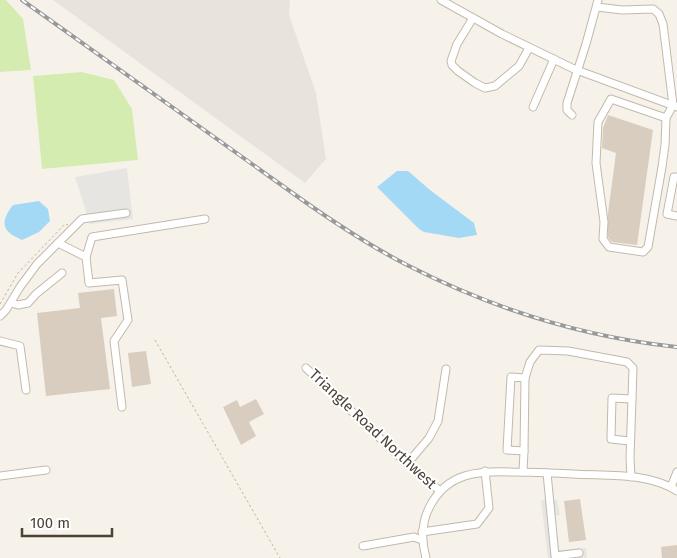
<svg xmlns="http://www.w3.org/2000/svg" width="677" height="558" font-family="'Fira Sans',sans-serif">
  <rect width="100%" height="100%" fill="#f6f2ea"/>
  <polygon fill="#e9e3de" points="53,0 290,0 289,15 316,93 326,159 305,183"/>
  <g fill="#d5ecb1">
    <polygon points="0,0 6,0 23,19 31,70 0,72"/>
    <polygon points="82,72 114,80 132,109 138,160 42,169 33,76"/>
  </g>
  <g fill="#e7e5e2">
    <polygon points="127,168 133,219 90,224 75,177"/>
    <polygon points="541,500 557,500 560,515 554,516 559,550 586,548 587,558 548,558"/>
  </g>
  <g fill="#a4d9f5">
    <polygon points="397,171 408,171 430,190 474,223 477,235 459,238 424,232 419,229 377,187"/>
    <path d="M39 201 48 209 50 221 39 232 22 240C1 231 0 222 13 205Z"/>
  </g>
  <g fill="#d8cdbf">
    <polygon points="608,115 653,130 637,245 612,242 608,237 608,213 616,153 602,148 603,128"/>
    <polygon points="114,289 117,316 101,318 110,389 46,396 37,313 80,308 78,293"/>
    <polygon points="146,351 151,384 132,387 128,353"/>
    <polygon points="256,399 264,414 249,422 256,436 241,445 223,407 237,400 240,407"/>
    <polygon points="580,499 586,540 569,542 564,501"/>
    <polygon points="677,545 677,558 662,558 661,547"/>
  </g>
  <g fill="none" stroke-linecap="round" stroke-linejoin="round">
    <defs>
      <g id="minor">
        <polyline points="441,0 502,34 574,69 677,107"/>
        <polyline points="597,7 622,10 653,9 659,14 663,24 673,105 666,118 665,145 662,167 648,247 643,252 609,247 603,239 604,222 596,163 598,122 611,99 666,118"/>
        <polyline points="473,18 457,44 451,61 452,65 458,71 475,83 485,88 495,86 519,66 529,48"/>
        <polyline points="533,107 554,59"/>
        <polyline points="572,115 567,110 567,103 586,44 598,0"/>
        <polyline points="677,177 674,177 667,214 677,216"/>
        <polyline points="58,243 86,257 89,283 122,280 128,320 114,341 122,407"/>
        <polyline points="86,257 92,237 205,219"/>
        <polyline points="11,303 18,305 28,303 36,294 62,273"/>
        <polyline points="0,316 6,310 20,287 37,264 82,219 126,213"/>
        <polyline points="0,341 20,346 26,390"/>
        <polyline points="306,368 404,461 440,491"/>
        <polyline points="630,441 611,439 612,398 632,399"/>
        <polyline points="524,451 525,378"/>
        <polyline points="407,464 429,438 438,421 446,369"/>
        <polyline points="523,472 524,451 507,450 511,377 525,378 530,362 539,350 568,351 627,362 633,368 630,458 631,477"/>
        <polyline points="547,473 555,556 579,553"/>
        <polyline points="0,476 46,470"/>
        <polyline points="671,487 677,472"/>
        <polyline points="422,532 477,524 489,508 485,471"/>
        <polyline points="363,546 414,537 422,540"/>
        <path d="M426 558C421 540 421 523 430 506 448 472 478 471 512 472 532 472 553 473 573 474 606 476 648 472 677 491"/>
      </g>
    </defs>
    <use href="#minor" stroke="#c2b9ac" stroke-width="9"/>
    <g stroke="#c5b49c" stroke-width="1" stroke-dasharray="2.5 2.5" stroke-linecap="butt">
      <polyline points="0,304 18,273 65,224 68,225"/>
      <polyline points="155,340 280,558"/>
    </g>
    <use href="#minor" stroke="#fff" stroke-width="7"/>
    <defs>
      <path id="rail" d="M22 0 301 199C335 223 370 246 407 265 491 308 583 337 677 347"/>
    </defs>
    <use href="#rail" stroke="#999" stroke-width="4"/>
    <use href="#rail" stroke="#fff" stroke-width="2" stroke-dasharray="5.5" stroke-linecap="butt"/>
  </g>
  <g text-anchor="middle" stroke-width="4" stroke-linejoin="round" paint-order="stroke">
    <g font-size="15" fill="#4b4237" stroke="#fff">
      <text transform="translate(373 429) rotate(43)" y="5">Triangle Road Northwest</text>
    </g>
  </g>
  <path d="M22 528v8h90v-8" fill="none" stroke="#4b4237" stroke-width="2.5"/>
  <text x="30" y="528" font-size="15" fill="#4b4237" stroke="#ffffff" stroke-width="4" paint-order="stroke">100 m</text>
</svg>
